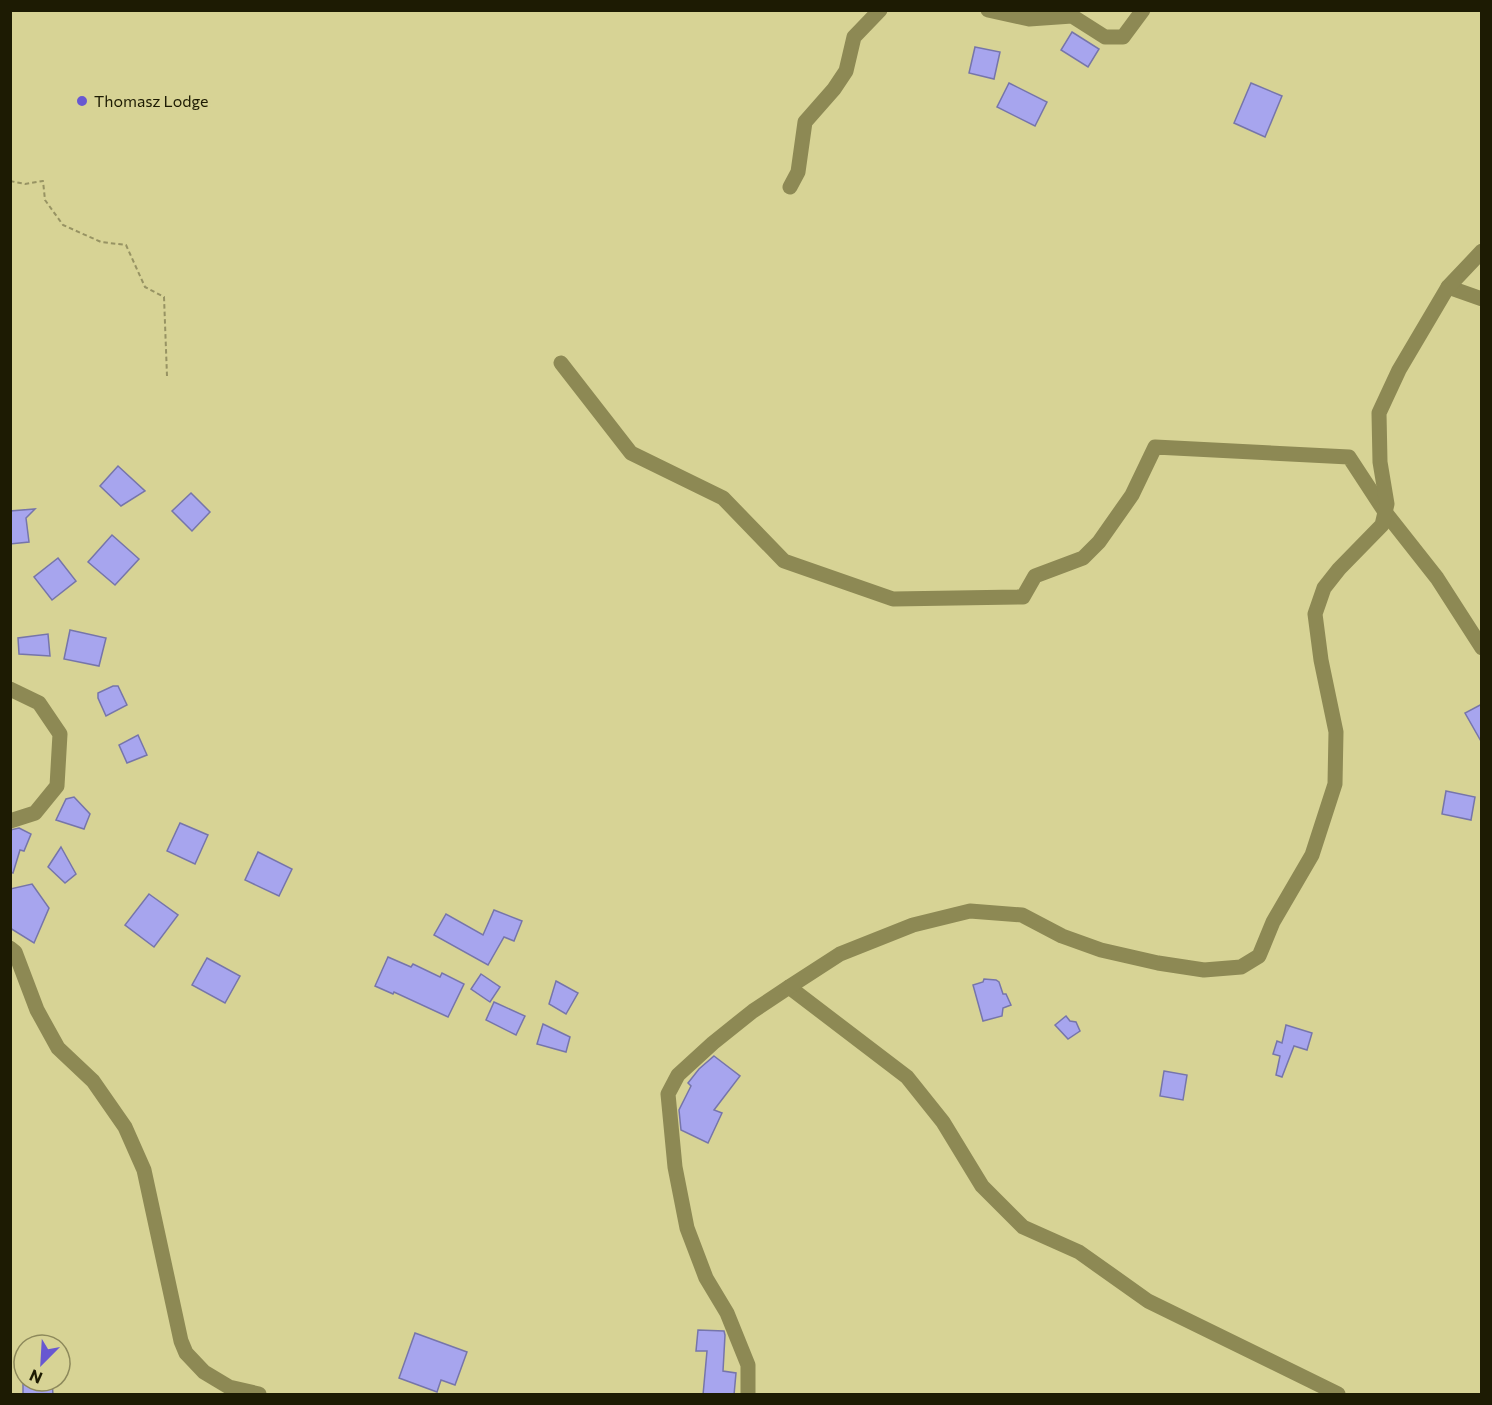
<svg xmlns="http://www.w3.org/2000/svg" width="1492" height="1405" font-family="Commissioner,sans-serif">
  <rect width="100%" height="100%" fill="#d7d395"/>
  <g fill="#a7a5ee" stroke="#7675aa" stroke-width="1.5">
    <polygon points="1072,32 1099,49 1088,67 1061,50"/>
    <polygon points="975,47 1000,52 994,79 969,73"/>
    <polygon points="1009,83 1047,102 1035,126 997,107"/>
    <polygon points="1251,83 1282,96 1265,137 1234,123"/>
    <polygon points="118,466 145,491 121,506 100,486"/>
    <polygon points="191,493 210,512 192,531 172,511"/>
    <polygon points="35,509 26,518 29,542 10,544 10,511"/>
    <polygon points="112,535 139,559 115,585 88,562"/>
    <polygon points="58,558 76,581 52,600 34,577"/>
    <polygon points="70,630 106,638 99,666 64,659"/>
    <polygon points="48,634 50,656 19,654 18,638"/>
    <polygon points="113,686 118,686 127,705 106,716 98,698 98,693"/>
    <polygon points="1482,704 1482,743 1465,713"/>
    <polygon points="138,735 147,755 127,763 119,745"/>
    <polygon points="1446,791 1475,797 1471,820 1442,814"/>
    <polygon points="74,797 90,814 84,829 56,820 66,799"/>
    <polygon points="180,823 208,835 195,864 167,851"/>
    <polygon points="19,828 31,834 24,851 20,850 13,873 10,872 10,830"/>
    <polygon points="61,847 76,874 65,883 48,867"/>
    <polygon points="258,852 292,869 279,896 245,880"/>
    <polygon points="32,884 49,908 34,943 10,928 10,889"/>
    <polygon points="149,894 178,915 154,947 125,925"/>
    <polygon points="494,910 522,921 514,941 504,937 488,965 434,935 446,914 483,935"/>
    <polygon points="388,957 411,967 413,964 440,977 442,973 464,984 448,1017 394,992 393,994 375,986"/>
    <polygon points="207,958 240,976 225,1003 192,985"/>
    <polygon points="481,974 500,987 490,1002 471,989"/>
    <polygon points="984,979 996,980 999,982 1003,994 1006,994 1011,1005 1003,1008 1002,1016 983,1021 973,985 983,982"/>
    <polygon points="556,981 578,993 566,1014 549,1004"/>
    <polygon points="494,1002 525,1016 516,1035 486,1020"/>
    <polygon points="1066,1016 1070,1021 1076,1022 1080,1031 1068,1039 1055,1025"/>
    <polygon points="543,1024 570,1037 566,1052 537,1044"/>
    <polygon points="1286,1025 1312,1033 1307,1050 1294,1046 1282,1077 1276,1075 1280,1056 1273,1054 1277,1041 1282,1043"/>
    <polygon points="714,1056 740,1076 714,1110 722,1113 708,1143 681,1130 679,1110 691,1086 688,1083 699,1069"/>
    <polygon points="1164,1071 1187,1075 1183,1100 1160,1096"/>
    <polygon points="698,1330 724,1331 725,1335 723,1371 736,1373 734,1395 703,1395 707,1351 696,1351"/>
    <polygon points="415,1333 467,1352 455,1385 441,1380 437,1392 399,1378"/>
    <polygon points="23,1381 52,1381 53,1395 23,1395"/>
  </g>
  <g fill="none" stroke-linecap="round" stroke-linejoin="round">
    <polyline stroke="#979363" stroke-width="2" stroke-dasharray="4.5 3" stroke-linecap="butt" points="10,181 25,184 43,181 45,200 63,225 101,242 126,245 145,287 164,297 167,376"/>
    <g stroke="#8d8954" stroke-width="15">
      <polyline points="988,10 1029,19 1072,16 1105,37 1123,37 1143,10"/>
      <polyline points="790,187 798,172 805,122 834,89 846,71 854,37 880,10"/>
      <polyline points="1448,287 1482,299"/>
      <polyline points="561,363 631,453 723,498 784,561 893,599 1023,597 1035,576 1083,558 1099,542 1132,495 1155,447 1349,457 1385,512 1437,578 1482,648"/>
      <polyline points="10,689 39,703 60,734 57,786 35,813 10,821"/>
      <polyline points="10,948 15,952 37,1010 58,1048 93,1081 125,1127 144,1170 181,1341 186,1353 204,1372 229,1387 259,1394"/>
      <polyline points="789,987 907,1077 943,1122 982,1186 1023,1227 1079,1252 1148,1301 1338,1394"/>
      <polyline points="748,1394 748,1365 727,1313 706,1278 687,1228 675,1167 668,1094 678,1075 713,1043 753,1011 789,987 840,954 913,925 970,911 1022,915 1062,936 1101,950 1158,963 1204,970 1241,967 1259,956 1273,922 1312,855 1335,784 1336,732 1321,660 1315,614 1324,588 1339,569 1382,525 1387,504 1380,462 1379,413 1399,370 1448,287 1482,251"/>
    </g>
  </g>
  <circle fill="#6858d1" stroke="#d7d395" stroke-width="2" cx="82" cy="101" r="6"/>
  <g text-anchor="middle" stroke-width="6" stroke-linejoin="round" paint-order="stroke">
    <g font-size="16" fill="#1d1b03" stroke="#d7d395" text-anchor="start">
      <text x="94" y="107">Thomasz Lodge</text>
    </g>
  </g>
  <rect width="1492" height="1405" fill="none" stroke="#1d1b03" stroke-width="24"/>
  <g transform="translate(42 1363) rotate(204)"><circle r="28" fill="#d7d395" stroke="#8d895b" stroke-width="1.5"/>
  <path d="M0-4.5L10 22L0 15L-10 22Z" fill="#6858d1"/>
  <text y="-9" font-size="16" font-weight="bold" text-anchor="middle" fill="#1d1b03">N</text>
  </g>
</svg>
